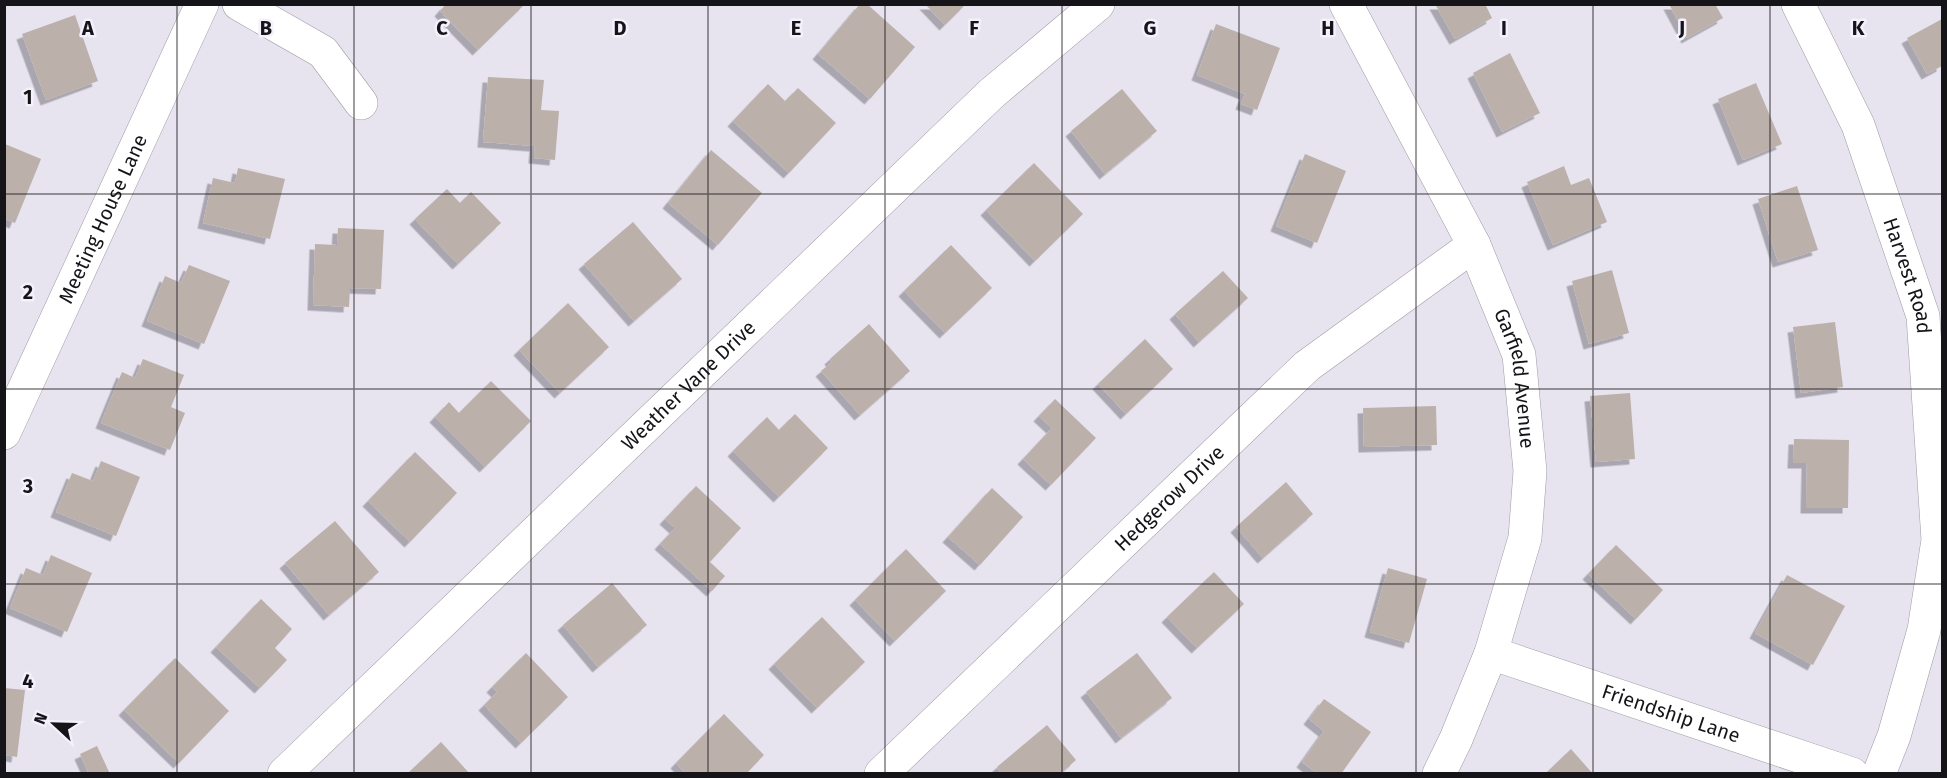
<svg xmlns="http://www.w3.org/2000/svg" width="1947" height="778" font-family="'Fira Sans',sans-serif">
  <defs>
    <filter id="shadow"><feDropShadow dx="-5.5" dy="5.5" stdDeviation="0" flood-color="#0004"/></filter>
  </defs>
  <rect width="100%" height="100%" fill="#e7e3ef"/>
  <g fill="#bcb0ab" filter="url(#shadow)">
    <polygon points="446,4 525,4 478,50 440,11"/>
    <polygon points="860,4 867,4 915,47 870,99 818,54"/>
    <polygon points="925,4 966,4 945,25"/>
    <polygon points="1435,4 1485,4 1492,18 1455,39"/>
    <polygon points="1669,4 1715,4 1723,18 1687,38"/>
    <polygon points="75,15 98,81 46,100 22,34"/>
    <polygon points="1942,19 1942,66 1927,74 1907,38"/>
    <polygon points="1216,24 1280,48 1257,110 1241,104 1245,94 1197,75"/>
    <polygon points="1510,53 1540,113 1502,132 1473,73"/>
    <polygon points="488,77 544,80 541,110 559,111 555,160 534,158 535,146 483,142"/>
    <polygon points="1756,83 1782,144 1743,160 1718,99"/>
    <polygon points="768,84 785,101 798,88 836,123 789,173 733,121"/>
    <polygon points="1122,89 1157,131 1105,174 1071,131"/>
    <polygon points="5,144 41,159 15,223 5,219"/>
    <polygon points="711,150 762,193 718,245 668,203"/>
    <polygon points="1305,154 1346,171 1317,243 1276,226"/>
    <polygon points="1034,163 1083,214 1035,261 986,210"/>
    <polygon points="1564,166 1571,185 1589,178 1607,222 1553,245 1527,182"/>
    <polygon points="238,168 285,179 270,239 203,223 213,178 235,183"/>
    <polygon points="1797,186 1818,250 1778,262 1758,199"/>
    <polygon points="447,189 460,203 471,192 501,223 458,264 415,219"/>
    <polygon points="633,222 682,279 634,321 584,264"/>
    <polygon points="338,228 384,230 381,289 350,288 349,307 313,305 315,244 337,245"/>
    <polygon points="951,245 992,288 945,333 904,291"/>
    <polygon points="189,265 230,281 204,344 147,321 165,276 181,283"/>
    <polygon points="1612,270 1629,333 1589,344 1572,281"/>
    <polygon points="1223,271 1248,298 1199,342 1175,314"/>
    <polygon points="568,303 609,347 560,393 519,350"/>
    <polygon points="1835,322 1843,387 1801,393 1793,327"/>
    <polygon points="869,324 910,371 860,415 821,371 832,362 830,359"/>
    <polygon points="1145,339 1173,369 1126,414 1098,384"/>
    <polygon points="143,359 184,375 171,407 185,413 170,450 101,423 122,372 135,378"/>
    <polygon points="491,381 531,421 485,467 435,417 449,402 459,413"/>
    <polygon points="1630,393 1635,459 1596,462 1590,396"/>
    <polygon points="1055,399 1096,438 1051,485 1023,459 1052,428 1039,416"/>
    <polygon points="1436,406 1437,445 1364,447 1363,408"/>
    <polygon points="795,414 828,448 779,497 733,451 767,417 779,430"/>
    <polygon points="1794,439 1849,440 1848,508 1806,508 1807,463 1793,463"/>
    <polygon points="415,452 457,493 410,542 368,501"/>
    <polygon points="101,461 140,477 116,536 56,512 72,473 93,481"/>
    <polygon points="1286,482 1313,514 1263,558 1236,527"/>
    <polygon points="696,486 741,528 710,562 725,576 712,591 660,544 675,528 665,519"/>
    <polygon points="992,488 1023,517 980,565 948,537"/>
    <polygon points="335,521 379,572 329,615 285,563"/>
    <polygon points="1616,545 1663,590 1636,619 1588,574"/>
    <polygon points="906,549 946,591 895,641 855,600"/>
    <polygon points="51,555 92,573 67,632 10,608 26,568 43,575"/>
    <polygon points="1388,568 1427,579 1409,643 1370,632"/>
    <polygon points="1214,572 1244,604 1197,648 1167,617"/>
    <polygon points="1787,575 1845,606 1813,665 1755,633"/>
    <polygon points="612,583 647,625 598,667 563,625"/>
    <polygon points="261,599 292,629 275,648 287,660 260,688 216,647"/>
    <polygon points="822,617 865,662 817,708 774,664"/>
    <polygon points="526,653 568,697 521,743 484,705 497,692 492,687"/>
    <polygon points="1137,653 1172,698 1121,738 1086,692"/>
    <polygon points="175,658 229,711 179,763 124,710"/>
    <polygon points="4,688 25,690 17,757 4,755"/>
    <polygon points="1324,699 1371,732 1341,774 1318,774 1302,762 1324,731 1309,719"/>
    <polygon points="724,714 764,755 746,774 686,774 676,763"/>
    <polygon points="1047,725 1076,760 1060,774 1002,774 997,767"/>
    <polygon points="441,742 470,774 407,774"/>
    <polygon points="97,746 110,774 89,774 80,754"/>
    <polygon points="1571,749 1593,774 1545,774"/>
  </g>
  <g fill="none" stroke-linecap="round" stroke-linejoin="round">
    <defs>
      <g id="minor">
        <polyline points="239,4 323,52 361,103"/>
        <path id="s1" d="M1346 4 1474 245 1519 355 1530 471 1525 538 1491 653 1456 739 1439 774"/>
        <path id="s2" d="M1798 4 1858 125 1923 316 1938 540 1924 630 1894 736 1879 774"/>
        <path id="s3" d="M4 433 202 4"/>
        <path id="s4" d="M1491 653 1852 774"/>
        <path id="s5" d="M284 774 991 94 1098 4"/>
        <path id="s6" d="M881 774 1307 366 1474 245"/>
      </g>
    </defs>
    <use href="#minor" stroke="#9e9ba6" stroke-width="34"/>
    <use href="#minor" stroke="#fff" stroke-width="33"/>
  </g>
  <path fill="none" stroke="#151418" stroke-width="1.5" stroke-opacity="0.55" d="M177 4V774M354 4V774M531 4V774M708 4V774M885 4V774M1062 4V774M1239 4V774M1416 4V774M1593 4V774M1770 4V774M4 194H1942M4 389H1942M4 584H1942"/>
  <g text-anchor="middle" stroke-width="5" stroke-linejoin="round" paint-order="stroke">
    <g font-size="20" fill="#151418" stroke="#f4f0fc">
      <text dy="7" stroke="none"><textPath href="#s3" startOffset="236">Meeting House Lane</textPath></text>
      <text dy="7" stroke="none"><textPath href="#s2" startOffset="294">Harvest Road</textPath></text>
      <text dy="7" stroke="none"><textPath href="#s1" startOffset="414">Garfield Avenue</textPath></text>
      <text dy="7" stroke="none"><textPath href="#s5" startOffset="561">Weather Vane Drive</textPath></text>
      <text dy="7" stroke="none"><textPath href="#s6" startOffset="399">Hedgerow Drive</textPath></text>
      <text dy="7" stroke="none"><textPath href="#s4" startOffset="190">Friendship Lane</textPath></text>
    </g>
  </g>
  <g font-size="20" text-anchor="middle" font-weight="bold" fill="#151418" stroke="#f4f0fc" stroke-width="5" stroke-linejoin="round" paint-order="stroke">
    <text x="88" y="35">A</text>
    <text x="266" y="35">B</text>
    <text x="442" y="35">C</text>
    <text x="620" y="35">D</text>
    <text x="796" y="35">E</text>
    <text x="974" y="35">F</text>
    <text x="1150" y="35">G</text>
    <text x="1328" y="35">H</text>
    <text x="1504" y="35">I</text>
    <text x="1682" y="35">J</text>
    <text x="1858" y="35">K</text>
    <text x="28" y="104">1</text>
    <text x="28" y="299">2</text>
    <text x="28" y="493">3</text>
    <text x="28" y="688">4</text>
  </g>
  <rect width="1947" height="778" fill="none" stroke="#151418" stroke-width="12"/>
  <g transform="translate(54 724) rotate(292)" stroke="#f4f0fc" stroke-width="4.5" paint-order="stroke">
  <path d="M0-4.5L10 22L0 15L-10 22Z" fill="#151418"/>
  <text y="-9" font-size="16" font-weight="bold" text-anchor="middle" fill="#151418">N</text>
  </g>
</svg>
